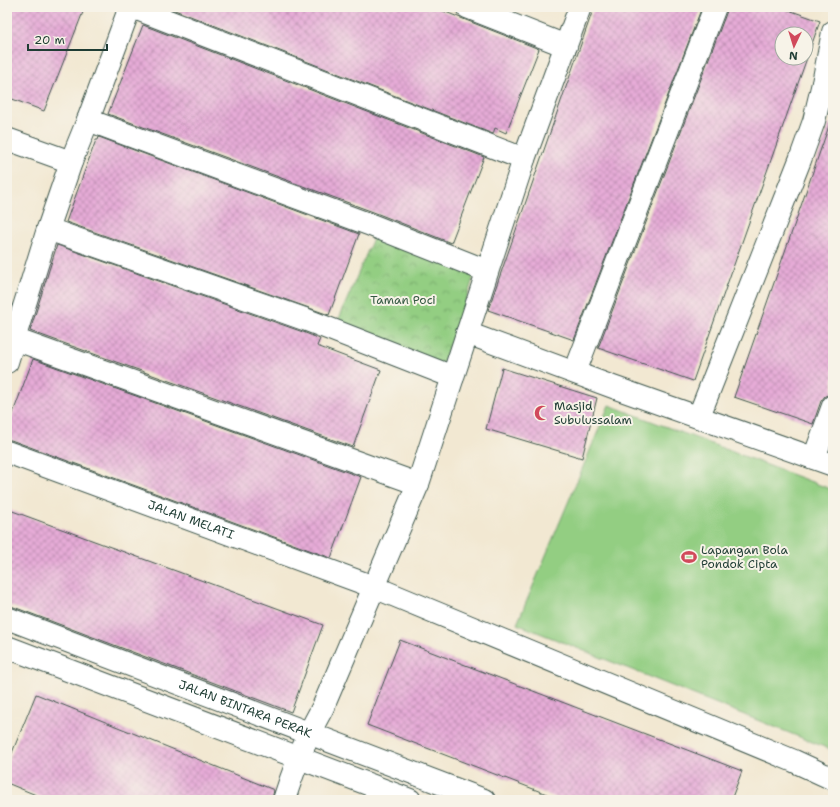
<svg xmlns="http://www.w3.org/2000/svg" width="840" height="807" font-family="'Shantell Sans',sans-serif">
  <defs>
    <pattern id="park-crowns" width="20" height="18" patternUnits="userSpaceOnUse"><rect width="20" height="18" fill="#93ce82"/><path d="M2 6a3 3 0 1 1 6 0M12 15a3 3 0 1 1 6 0" fill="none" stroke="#77a86b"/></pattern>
    <pattern id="building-cross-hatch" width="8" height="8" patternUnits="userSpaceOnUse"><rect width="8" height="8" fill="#e6abd7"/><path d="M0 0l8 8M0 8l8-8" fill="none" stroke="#ba8caf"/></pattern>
  </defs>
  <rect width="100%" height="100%" fill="#f7f3e8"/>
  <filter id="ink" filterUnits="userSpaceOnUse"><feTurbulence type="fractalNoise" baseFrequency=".025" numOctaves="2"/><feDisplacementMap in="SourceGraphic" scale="8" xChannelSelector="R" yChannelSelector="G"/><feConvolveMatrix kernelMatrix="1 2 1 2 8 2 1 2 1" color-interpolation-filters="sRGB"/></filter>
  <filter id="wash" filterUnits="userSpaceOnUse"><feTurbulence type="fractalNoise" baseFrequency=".012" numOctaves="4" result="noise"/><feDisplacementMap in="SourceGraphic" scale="16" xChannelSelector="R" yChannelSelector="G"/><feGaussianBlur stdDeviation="0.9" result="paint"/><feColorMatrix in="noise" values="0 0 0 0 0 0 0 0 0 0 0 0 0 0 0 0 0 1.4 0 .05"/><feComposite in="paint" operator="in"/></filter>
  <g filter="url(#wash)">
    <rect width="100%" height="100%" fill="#f2e8d2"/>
    <polygon fill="url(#park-crowns)" stroke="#59865b" points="374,236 474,275 468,295 441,368 335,328"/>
    <polygon fill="#93ce82" stroke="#59865b" points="609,405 833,490 832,750 517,624"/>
    <g id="blocks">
      <g fill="url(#building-cross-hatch)" fill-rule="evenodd">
        <polygon points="7,7 85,7 44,111 7,97"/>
        <polygon points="167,7 433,7 539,49 506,133 495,128 493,134"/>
        <polygon points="594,7 702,7 574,340 488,310"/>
        <path d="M727 7H780L820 21 693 381 598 348 727 11ZM782 34H806V58H782Z"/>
        <polygon points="143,25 484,157 451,243 376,213 108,114"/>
        <polygon points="830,123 833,124 833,394 825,396 821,401 813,424 734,397"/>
        <polygon points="99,137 359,234 329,315 66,222 96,140 98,140"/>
        <polygon points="57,245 303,332 320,339 317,346 381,370 353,447 30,331"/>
        <polygon points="33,359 361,477 331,558 11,440 7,440 7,429"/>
        <polygon points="502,368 597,398 582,458 486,429"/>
        <polygon points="7,509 323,625 291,712 11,606 7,606"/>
        <polygon points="400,640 742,771 731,800 562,800 367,725"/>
        <polygon points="36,694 274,790 272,800 48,800 7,783 7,765"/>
      </g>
    </g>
  </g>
  <g filter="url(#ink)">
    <use href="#blocks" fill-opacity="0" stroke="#3f574c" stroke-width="1"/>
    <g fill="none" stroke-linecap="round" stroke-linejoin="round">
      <defs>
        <g id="street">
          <polyline points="132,7 524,159"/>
          <polyline points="467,7 566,46"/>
          <polyline points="88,120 371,225 487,271"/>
          <polyline points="7,139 71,162"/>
          <polyline points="48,229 307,320 453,377"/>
          <polyline points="467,333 613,387 833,465"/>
          <polyline points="14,339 418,484"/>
          <polyline points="7,362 48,229 71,162 88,120 130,7"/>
          <polyline points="575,372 715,7"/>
          <polyline points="699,416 800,160 814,121 823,83 833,32"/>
          <path id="s1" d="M7 452 374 587 794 761 833 779"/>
          <polyline points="814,458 833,406"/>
          <path id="s2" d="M7 618 484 800"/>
          <polyline points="7,647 410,800"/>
          <path d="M284 800C294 768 306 737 323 707L418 484 524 159 580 7"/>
        </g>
      </defs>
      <use href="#street" stroke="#3f574c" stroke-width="24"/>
      <use href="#street" stroke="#fff" stroke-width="22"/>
    </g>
  </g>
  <defs>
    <symbol id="mosque-bare" viewBox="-9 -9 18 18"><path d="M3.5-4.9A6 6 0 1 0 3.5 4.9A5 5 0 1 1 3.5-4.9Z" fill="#d1495b" stroke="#f7f3e8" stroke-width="2.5" paint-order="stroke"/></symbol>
    <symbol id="stadium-bare" viewBox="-9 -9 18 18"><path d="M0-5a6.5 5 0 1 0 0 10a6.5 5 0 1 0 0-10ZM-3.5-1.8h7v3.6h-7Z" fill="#d1495b" stroke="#f7f3e8" stroke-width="2.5" paint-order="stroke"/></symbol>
  </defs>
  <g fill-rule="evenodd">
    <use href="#mosque-bare" x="531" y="402" width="22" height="22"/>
    <use href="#stadium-bare" x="678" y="546" width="22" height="22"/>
  </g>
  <g text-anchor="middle" stroke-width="4" stroke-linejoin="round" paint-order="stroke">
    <g font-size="12" fill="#365a44" stroke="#f7f3e8">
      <text x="403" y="304">Taman Poci</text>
    </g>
    <g font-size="12" fill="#1f3d34" stroke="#f7f3e8" text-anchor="start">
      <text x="554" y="410">Masjid<tspan x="554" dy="14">Subulussalam</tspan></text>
      <text x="701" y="554">Lapangan Bola<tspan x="701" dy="14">Pondok Cipta</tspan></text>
    </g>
    <g font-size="12" fill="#1f3d34" stroke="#f7f3e8">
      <text dy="4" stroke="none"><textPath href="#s1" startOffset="196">JALAN MELATI</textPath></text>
      <text dy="4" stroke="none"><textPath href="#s2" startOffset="255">JALAN BINTARA PERAK</textPath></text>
    </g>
  </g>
  <rect width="840" height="807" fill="none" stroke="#f7f3e8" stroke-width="24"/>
  <g transform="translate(794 46) rotate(184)"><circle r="19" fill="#f7f3e8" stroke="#a1aaa0"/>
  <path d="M0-3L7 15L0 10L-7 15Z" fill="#d1495b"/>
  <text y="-6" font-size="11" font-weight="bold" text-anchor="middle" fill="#1f3d34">N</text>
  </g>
  <path d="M28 44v6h79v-6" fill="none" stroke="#1f3d34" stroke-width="2"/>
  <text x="34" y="44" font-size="12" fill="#1f3d34" stroke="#f7f3e8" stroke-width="3" paint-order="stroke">20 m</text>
</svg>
